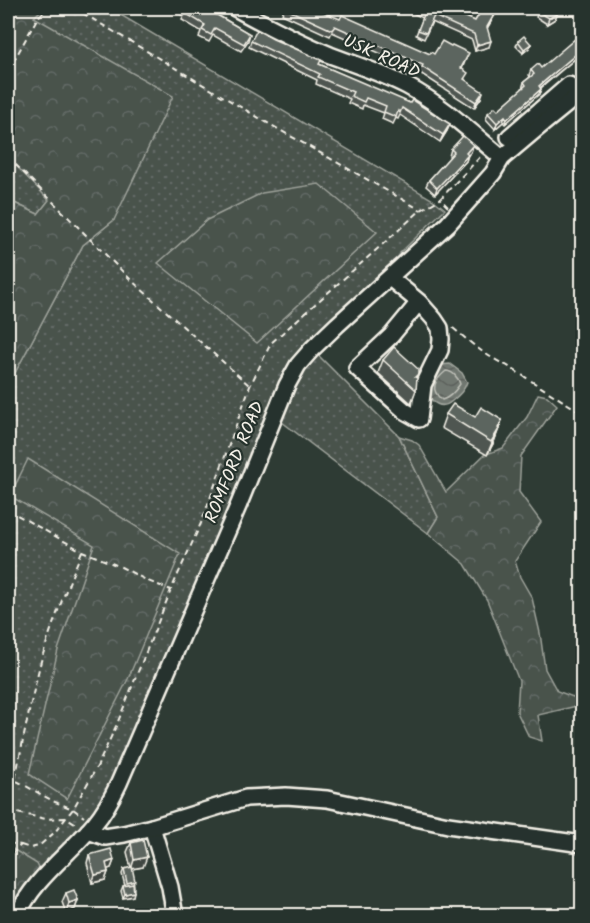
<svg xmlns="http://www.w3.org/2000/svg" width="590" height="923" font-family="Kalam,sans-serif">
  <defs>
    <pattern id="grass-dots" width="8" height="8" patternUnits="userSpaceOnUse" patternTransform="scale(1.5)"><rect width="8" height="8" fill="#48524c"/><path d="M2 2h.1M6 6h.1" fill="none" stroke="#636b66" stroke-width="1.8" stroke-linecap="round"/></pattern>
    <pattern id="forest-crowns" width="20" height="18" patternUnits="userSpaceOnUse" patternTransform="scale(1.5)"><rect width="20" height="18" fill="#48524c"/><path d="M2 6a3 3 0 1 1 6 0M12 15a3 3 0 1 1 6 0" fill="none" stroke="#636b66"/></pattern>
    <pattern id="water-waves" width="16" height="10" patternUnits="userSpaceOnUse" patternTransform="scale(1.5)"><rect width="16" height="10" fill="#6f7770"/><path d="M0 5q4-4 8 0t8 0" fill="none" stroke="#5c605b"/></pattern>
  </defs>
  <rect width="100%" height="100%" fill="#2e3b34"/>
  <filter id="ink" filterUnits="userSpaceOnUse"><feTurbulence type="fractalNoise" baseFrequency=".0167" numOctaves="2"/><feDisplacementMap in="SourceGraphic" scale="12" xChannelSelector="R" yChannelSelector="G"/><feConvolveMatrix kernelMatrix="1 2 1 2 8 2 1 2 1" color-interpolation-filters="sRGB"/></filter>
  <g filter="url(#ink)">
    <g fill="url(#grass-dots)" stroke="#9ea29a" stroke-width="1.5">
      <polygon points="43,8 109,8 435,201 445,209 400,253 408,262 312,349 399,436 438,517 428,533 274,416 119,783 43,877 8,846 8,386 83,245 114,220 34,17"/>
      <polygon points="8,157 49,200 38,214 8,200"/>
    </g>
    <g fill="url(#forest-crowns)" stroke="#9ea29a" stroke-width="1.5">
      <polygon points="17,8 43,8 34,17 173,96 114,220 83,245 8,386 8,200 38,214 49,200 8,157 8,26"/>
      <polygon points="319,184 377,232 257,343 158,263 207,220 262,193"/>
      <polygon points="538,394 547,396 557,405 521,456 519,492 541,522 515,561 520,577 532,598 540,633 545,669 557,691 576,698 581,705 538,715 542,741 529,737 517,712 519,681 487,600 465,564 428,533 438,517 399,436 412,440 419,445 446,492 484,455 503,448 527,417"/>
      <polygon points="28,459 180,554 128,679 67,799 29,774 58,650 94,545 10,496"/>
      <polygon points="8,846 37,864 43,877 21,915 8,915"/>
    </g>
    <path fill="url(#water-waves)" stroke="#a4a8a0" stroke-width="1.5" d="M450 364 462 373 467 382C464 391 459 395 452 401 442 410 431 404 428 391 427 384 435 370 441 366 444 364 447 364 450 364Z"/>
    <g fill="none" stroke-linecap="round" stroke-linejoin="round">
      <path stroke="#bfc0b8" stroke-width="1.5" d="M446 371C452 371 458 377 460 384 456 390 450 398 442 400 429 389 435 380 446 371Z"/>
      <defs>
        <g id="minor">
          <path d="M235 8C266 25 297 41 330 55 356 65 382 73 407 86 444 106 471 132 502 158"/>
          <polyline points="509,137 569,85"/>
          <polyline points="390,278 419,302 434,319 440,328 441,339 440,350 423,385 419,419 405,411 357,368 391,336 419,302"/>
          <polyline points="152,827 170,887 175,916"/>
          <polyline points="88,831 105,837 124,834 152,827 246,798 286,796 327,799 448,825 582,844"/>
          <path d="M17 916C34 878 69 855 95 823 105 811 112 798 119 783L239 504 287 385 298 365 312 349 337 325 448 224 471 198 493 173 502 158 534 131 582 92"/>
        </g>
      </defs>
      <use href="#minor" stroke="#f4f1e8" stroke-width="20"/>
      <g stroke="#f4f1e8" stroke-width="2" stroke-dasharray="6 4.5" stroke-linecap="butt">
        <polyline points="74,8 271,125 421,210"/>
        <polyline points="8,71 38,17 48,8"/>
        <polyline points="8,157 132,281 250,386"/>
        <polyline points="8,187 15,167"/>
        <polyline points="448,207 440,199 482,155"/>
        <path d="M453 328C470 342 485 356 506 365L582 413"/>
        <polyline points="8,510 82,551 121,567 148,581 171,590"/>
        <path d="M82 551C67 588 52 623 41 661 31 700 23 740 15 780L55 802 73 809 84 817"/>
        <polyline points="8,811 46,819 67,818 78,825"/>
        <polyline points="8,843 21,845 8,857"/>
        <polyline points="21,845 30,848 39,846 55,832 73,809 98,765 117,724 171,590 202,521 250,386 271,343 392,236 421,210 440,199"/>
      </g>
      <use href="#minor" stroke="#26332d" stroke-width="15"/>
    </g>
    <g fill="#4f5751" stroke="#f4f1e8" stroke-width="1.5">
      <polygon points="168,8 210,8 209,10 250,34 248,41 241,51 213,35 209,42 199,37 201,31 182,20 184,16"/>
      <polygon points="284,8 340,19 430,54 466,59 462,69 465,80 481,98 474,108 420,73 420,71 332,32 330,36 282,14"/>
      <polygon points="389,8 406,8 403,14"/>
      <polygon points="410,8 445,8 475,21 483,8 499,8 487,28 489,47 475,51 472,40 432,22 424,39 416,35 423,18 409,11"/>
      <polygon points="540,8 557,8 554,12 557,14 555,19 547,24 536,17"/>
      <polygon points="251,41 319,64 450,124 447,131 440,142 400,115 398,119 396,118 393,124 382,119 384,113 363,105 362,109 348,103 350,99 316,84 317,80 249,47"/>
      <polygon points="518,41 531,44 529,48 523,53 516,46"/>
      <polygon points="582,53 541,88 541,89 539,94 505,124 503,122 495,129 486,119 488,113 498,110 522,89 524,82 530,77 529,75 531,70 541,68"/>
      <polygon points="473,145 471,152 468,154 466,161 435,194 426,186 429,180 450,157 449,156 451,149"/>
      <polygon points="383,360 418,374 416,378 416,390 411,403 378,373"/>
      <polygon points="446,414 502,420 494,442 487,455 441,428"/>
      <polygon points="131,843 143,867 132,869 134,886 133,896 123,898 121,891 123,886 125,886 122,874 124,869 131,868 127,852"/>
      <polygon points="89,855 114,860 111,868 107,869 108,872 105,880 92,883 87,863"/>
      <polygon points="66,893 78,900 75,909 66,913 62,902"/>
    </g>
    <g fill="#404742" stroke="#f4f1e8" stroke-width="1.5">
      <polygon points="498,8 499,8 485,32 487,27"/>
      <polygon points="557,14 555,19 547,24 549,18"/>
      <polygon points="491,41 489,47 475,51 477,45"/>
      <polygon points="531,44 529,48 523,53 524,49"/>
      <polygon points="582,49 582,53 536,91 539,86"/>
      <polygon points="541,89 539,94 505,124 507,119"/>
      <polygon points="483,92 481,98 474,108 476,102"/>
      <polygon points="505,116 503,122 495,129 497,123"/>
      <polygon points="450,124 447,131 440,142 443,135"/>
      <polygon points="473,145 471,152 464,159 466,153"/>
      <polygon points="468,155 466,161 435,194 437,188"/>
      <polygon points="502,420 494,442 487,455 498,428"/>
      <polygon points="147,857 143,867 131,869 134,860"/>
      <polygon points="114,860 111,868 103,871 106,863"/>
      <polygon points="108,872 105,880 92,883 95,875"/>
      <polygon points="134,892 133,896 123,898 125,894"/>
      <polygon points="78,900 75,909 66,913 69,903"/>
    </g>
    <g fill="#5c655e" stroke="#f4f1e8" stroke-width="1.5">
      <polygon points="183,8 209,8 208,10 250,34 244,44 215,28 211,35 202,30 205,25 185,13 187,10"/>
      <polygon points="284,8 314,8 340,19 342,15 430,54 431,52 434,54 442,41 451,46 452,45 469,53 461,68 468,73 464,79 483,92 476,102 422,67 423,65 335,26 332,30"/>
      <polygon points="415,8 445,8 475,21 483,8 498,8 487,27 491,41 477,45 474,34 434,16 426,33 418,30 425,12"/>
      <polygon points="540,8 555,8 553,11 557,14 549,18 538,12"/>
      <polygon points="257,30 273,39 321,60 319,64 410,103 412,100 450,124 443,135 402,108 400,113 398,111 396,117 384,112 386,106 366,98 364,102 351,96 353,92 318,77 320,74 251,41"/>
      <polygon points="582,33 582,49 539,86 541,89 507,119 505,116 497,123 488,113 495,107 498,110 526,85 524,82 534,74 531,70 538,64 541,68"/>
      <polygon points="524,36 531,44 524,49 518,41"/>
      <polygon points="463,136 473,145 466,153 468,155 437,188 429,180 454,152 451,149"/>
      <polygon points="394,347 418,369 418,374 415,377 417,378 416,390 383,360"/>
      <polygon points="453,404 475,417 481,407 502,420 498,428 499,429 491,442 446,414"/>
      <polygon points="143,840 147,857 134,860 131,843"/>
      <polygon points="111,849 114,860 106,863 108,872 95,875 89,855"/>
      <polygon points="132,867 135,881 127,883 124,869"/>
      <polygon points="133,884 134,892 125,894 123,886"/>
      <polygon points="74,890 78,900 69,903 66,893"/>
    </g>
  </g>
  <g text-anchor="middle" stroke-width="4.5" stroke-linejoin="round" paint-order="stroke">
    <g font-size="18" fill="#f4f1e8" stroke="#26332d">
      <text transform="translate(382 56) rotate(24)" y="6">USK ROAD</text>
      <text transform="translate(234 462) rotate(-68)" y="6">ROMFORD ROAD</text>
    </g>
  </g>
  <rect width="590" height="923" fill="none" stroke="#26332d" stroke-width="30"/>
  <rect x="15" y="15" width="560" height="893" fill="none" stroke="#f4f1e8" stroke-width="2" filter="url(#ink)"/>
</svg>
